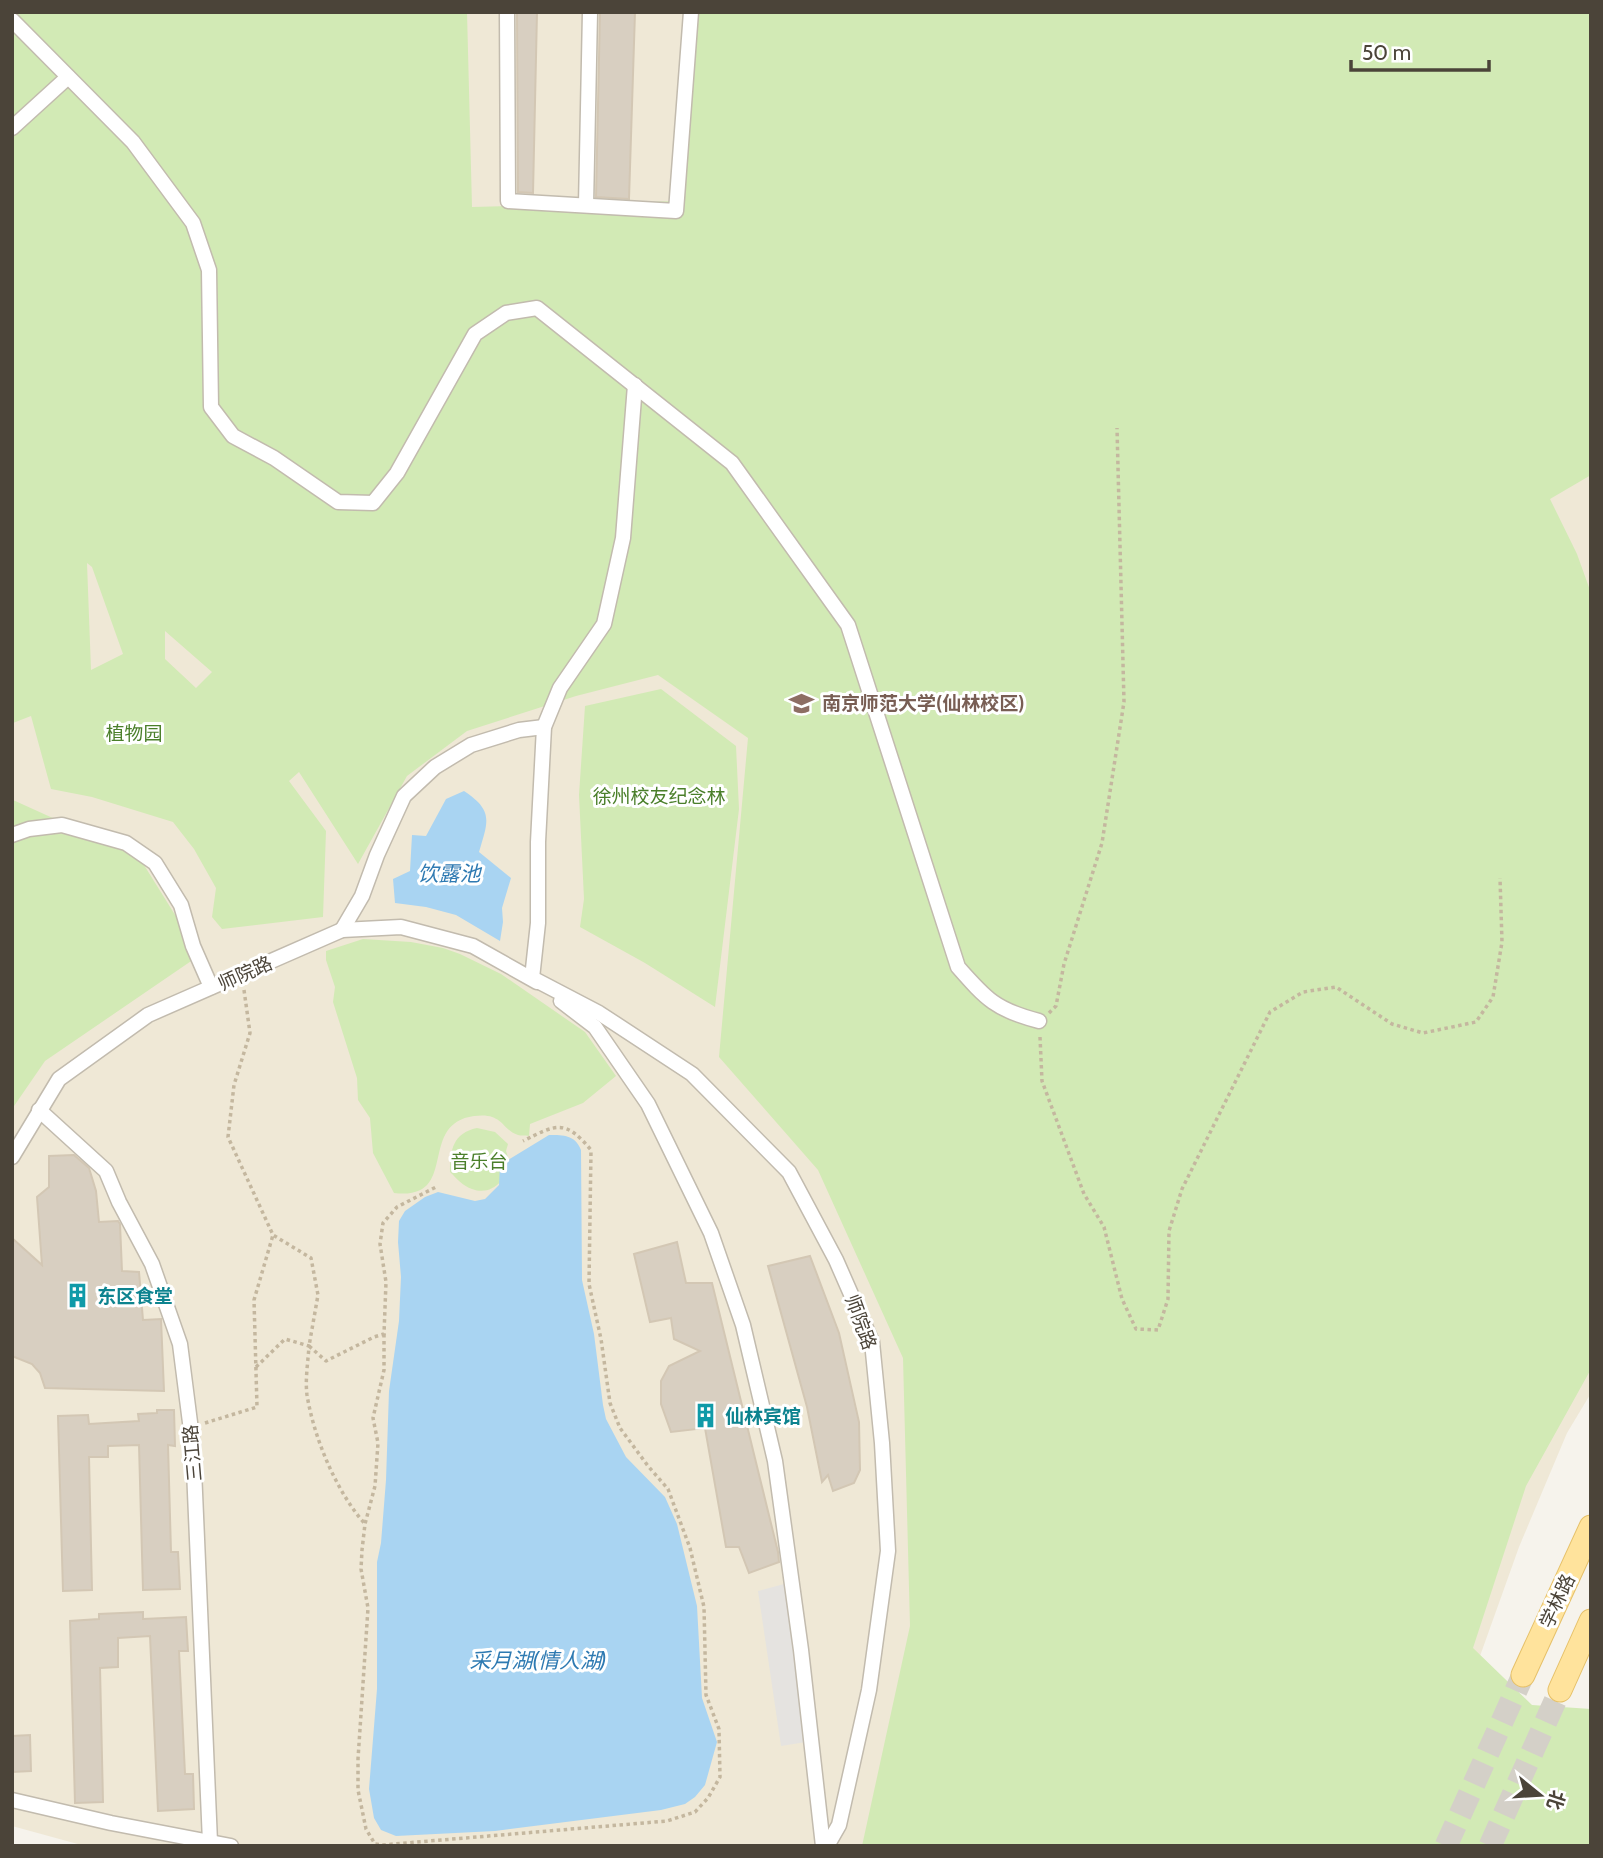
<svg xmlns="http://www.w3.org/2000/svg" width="1603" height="1858" font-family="Cabin,'Noto Sans SC',sans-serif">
  <rect width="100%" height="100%" fill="#f6f3ec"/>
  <polygon fill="#efe8d6" points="12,12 1591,12 1591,1393 1567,1433 1519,1547 1475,1670 1393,1846 85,1846 12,1826"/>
  <g fill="#d2eab5" fill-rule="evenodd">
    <path d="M12 12H467L472 207 678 201 697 12H1591V475L1550 499 1577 554 1591 593V1369L1526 1486 1473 1648 1532 1705 1591 1709V1846H862L910 1626 903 1358 818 1170 719 1057 748 738 658 675 576 696 467 731 407 776 358 864 299 772 289 781 326 831 323 917 222 929 212 917 216 888 194 849 173 822 92 797 51 789 31 716 13 723V800L139 857 200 955 45 1061 12 1109ZM87 563 92 567 123 654 91 670ZM165 631 212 672 196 688 165 659Z"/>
    <polygon points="661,689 736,746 739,809 715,1007 645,963 580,927 584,899 579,795 585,706"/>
    <path d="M363 939 411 942 443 948 460 954 501 974 585 1032 616 1076 583 1103 530 1124 529 1136C525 1135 521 1136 518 1135 501 1129 503 1112 474 1116 416 1124 461 1201 394 1193L373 1153 370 1118 358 1100 357 1078 333 1002 335 987 326 960V951Z"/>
    <path d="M477 1128 495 1132 508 1144 506 1151C515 1172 495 1198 472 1189 463 1186 457 1179 450 1172 450 1150 453 1133 477 1128Z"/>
  </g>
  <polygon fill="#e5e3e0" points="784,1584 806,1742 781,1746 758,1591"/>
  <g fill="#a9d4f2">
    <path d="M464 791C494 811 488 821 479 852L511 878 502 908 503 922 500 941 456 915 426 907 395 903 393 879 410 871 412 835 426 836 446 799Z"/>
    <path d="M549 1135C564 1135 575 1135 581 1150L582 1280 594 1334 603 1405 606 1419 626 1457 665 1497 677 1524 697 1606 702 1698 717 1742 705 1785 695 1797 685 1804 661 1810 495 1831 396 1836 381 1830 374 1818 369 1789 377 1689V1562L381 1543 386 1480 389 1391 399 1321 401 1277 398 1242 399 1221 405 1211 425 1197 438 1192 475 1201 485 1199 499 1185 500 1165Z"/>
  </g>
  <g fill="#d8cfc1" stroke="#d3c7b4" stroke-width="2">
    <polygon points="517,12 537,12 533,193 518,192"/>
    <polygon points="600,12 635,12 629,199 596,197"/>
    <polygon points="74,1155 89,1168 96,1191 99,1222 118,1221 120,1224 122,1271 139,1272 143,1320 161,1319 164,1391 45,1388 40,1373 32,1364 12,1356 12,1238 42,1265 37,1197 49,1187 49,1156"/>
    <polygon points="677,1242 686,1283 712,1283 778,1552 779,1562 749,1573 739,1547 726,1547 705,1428 671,1432 661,1404 661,1381 669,1366 700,1351 674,1339 671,1318 650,1322 634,1254"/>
    <polygon points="810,1256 839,1333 859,1422 860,1470 854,1483 833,1491 828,1475 822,1482 807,1407 768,1266"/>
    <polygon points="157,1410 174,1410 175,1446 168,1445 171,1552 178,1552 180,1589 143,1590 139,1445 108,1446 108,1457 89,1457 92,1590 63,1591 58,1416 88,1415 89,1424 139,1421 138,1414 157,1413"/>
    <polygon points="143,1612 143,1619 186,1617 188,1651 179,1651 185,1774 193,1774 194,1809 158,1811 150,1636 118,1638 118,1667 100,1668 103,1802 75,1803 70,1621 99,1619 99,1614"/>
    <polygon points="30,1735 31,1771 12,1772 12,1736"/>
  </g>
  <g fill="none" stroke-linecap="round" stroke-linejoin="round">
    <g stroke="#d4d0c8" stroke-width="23" stroke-dasharray="23 11" stroke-linecap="butt">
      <polyline points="1446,1846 1523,1675"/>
      <polyline points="1490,1846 1560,1690"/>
    </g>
    <defs>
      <g id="street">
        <polyline points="507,12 508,201 676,211 691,12"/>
        <path d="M12 20 133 142 193 223 209 270 211 407 233 436 274 458 338 502 373 503 397 473 475 334 506 313 537 308 732 463 848 625 958 967C986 999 996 1010 1039 1021"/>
        <polyline points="12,128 68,77"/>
        <polyline points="586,205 590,12"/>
        <polyline points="635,385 623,538 604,624 560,688 544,727 538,842 538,923 532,978 599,1013 692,1074 789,1172 836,1260 872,1342 882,1443 888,1551 869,1690 839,1825 827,1846"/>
        <polyline points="12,835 29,829 62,825 126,843 155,863 181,905 193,946 211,987"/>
        <polyline points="342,930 362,896 377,855 404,796 435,767 471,745 519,730 544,727"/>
        <polyline points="561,1001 595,1027 648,1104 711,1233 743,1325 775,1461 801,1650 823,1846"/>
        <polyline points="39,1110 106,1171 119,1202 152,1264 180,1344 193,1446 210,1842"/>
        <polyline points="12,1157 59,1079 148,1015 342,930 401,927 473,946 537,982"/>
        <polyline points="12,1800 111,1823 231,1846"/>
      </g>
      <g id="primary">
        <polyline points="1523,1675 1591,1527"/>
        <polyline points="1560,1690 1591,1621"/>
      </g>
    </defs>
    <use href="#street" stroke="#c2bbae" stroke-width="17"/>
    <use href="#primary" stroke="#e6c16a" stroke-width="25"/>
    <g stroke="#c4b79f" stroke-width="3.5" stroke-dasharray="3.5 3.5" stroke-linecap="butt">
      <polyline points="244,990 250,1033 234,1085 228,1137 273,1235 311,1258 318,1295 309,1346 326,1361 374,1337 384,1334 386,1282 380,1244 383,1223 397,1207 436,1187"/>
      <polyline points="1049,1013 1056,1006 1064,964 1102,843 1124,702 1117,428"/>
      <polyline points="1040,1037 1042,1081 1084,1194 1104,1227 1122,1299 1136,1329 1158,1330 1168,1299 1169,1231 1182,1189 1270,1012 1303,992 1336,987 1392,1024 1423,1033 1476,1022 1493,997 1502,942 1500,878"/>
      <path d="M384 1334V1370L373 1418 378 1443 375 1486 365 1524 362 1550 361 1569 368 1608 358 1759V1790L366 1829 375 1844 382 1845 667 1821 695 1812 708 1798 720 1777 719 1729 706 1695 704 1607 690 1548 668 1489 648 1466 620 1428 610 1403 601 1339 589 1284 591 1150C565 1119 557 1124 523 1141"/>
      <path d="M256 1367 285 1339 309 1346C308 1362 305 1380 307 1395 314 1438 336 1491 365 1524"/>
      <polyline points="205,1423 257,1407 254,1300 273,1235"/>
    </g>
    <use href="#street" stroke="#fff" stroke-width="14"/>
    <use href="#primary" stroke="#ffe39c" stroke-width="23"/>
  </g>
  <defs>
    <symbol id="university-bare" viewBox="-9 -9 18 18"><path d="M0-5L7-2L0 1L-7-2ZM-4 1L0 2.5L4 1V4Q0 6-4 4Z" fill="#8d6e63" stroke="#fff" stroke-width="2.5" paint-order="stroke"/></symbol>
    <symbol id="building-bare" viewBox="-9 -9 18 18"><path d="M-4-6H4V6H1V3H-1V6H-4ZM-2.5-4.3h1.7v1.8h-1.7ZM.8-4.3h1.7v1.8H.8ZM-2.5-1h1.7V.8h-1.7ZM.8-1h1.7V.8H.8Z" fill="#0f9aa8" stroke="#fff" stroke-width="2.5" paint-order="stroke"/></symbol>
  </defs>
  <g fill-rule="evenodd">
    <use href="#university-bare" x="784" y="686" width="35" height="35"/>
    <use href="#building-bare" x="60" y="1278" width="35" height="35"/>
    <use href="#building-bare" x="688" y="1398" width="35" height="35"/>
  </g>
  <g text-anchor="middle" stroke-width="6" stroke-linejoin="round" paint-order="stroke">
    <g font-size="19" font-weight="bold" fill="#785e54" stroke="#fff" text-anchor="start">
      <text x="822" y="710">南京师范大学(仙林校区)</text>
    </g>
    <g font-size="19" fill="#4a7f2a" stroke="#fff">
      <text x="134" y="740">植物园</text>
      <text x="659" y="803">徐州校友纪念林</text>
      <text x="479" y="1168">音乐台</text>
    </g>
    <g font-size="19" fill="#4b4439" stroke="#fff">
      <text transform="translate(245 973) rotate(-24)" y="7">师院路</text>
      <text transform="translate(861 1322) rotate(70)" y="7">师院路</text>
      <text transform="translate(192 1453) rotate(-95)" y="7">三江路</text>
      <text transform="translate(1557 1601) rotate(-65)" y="7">学林路</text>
    </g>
    <g font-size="19" font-weight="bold" fill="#0d838f" stroke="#fff" text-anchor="start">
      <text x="97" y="1303">东区食堂</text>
      <text x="725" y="1423">仙林宾馆</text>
    </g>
    <g font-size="21" font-style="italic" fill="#2e7ab2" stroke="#fff">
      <text x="449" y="881">饮露池</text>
      <text x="538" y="1668">采月湖(情人湖)</text>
    </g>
  </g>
  <rect width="1603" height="1858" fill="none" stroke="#4b4439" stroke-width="28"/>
  <g transform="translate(1540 1795) rotate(108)" stroke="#ffffff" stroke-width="5" paint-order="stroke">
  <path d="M0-5L12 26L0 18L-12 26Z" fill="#4b4439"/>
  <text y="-10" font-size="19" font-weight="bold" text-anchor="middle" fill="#4b4439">北</text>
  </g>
  <path d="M1351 60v10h138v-10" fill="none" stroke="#4b4439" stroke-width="3.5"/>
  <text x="1362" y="60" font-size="21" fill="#4b4439" stroke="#ffffff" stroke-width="5" paint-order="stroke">50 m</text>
</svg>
